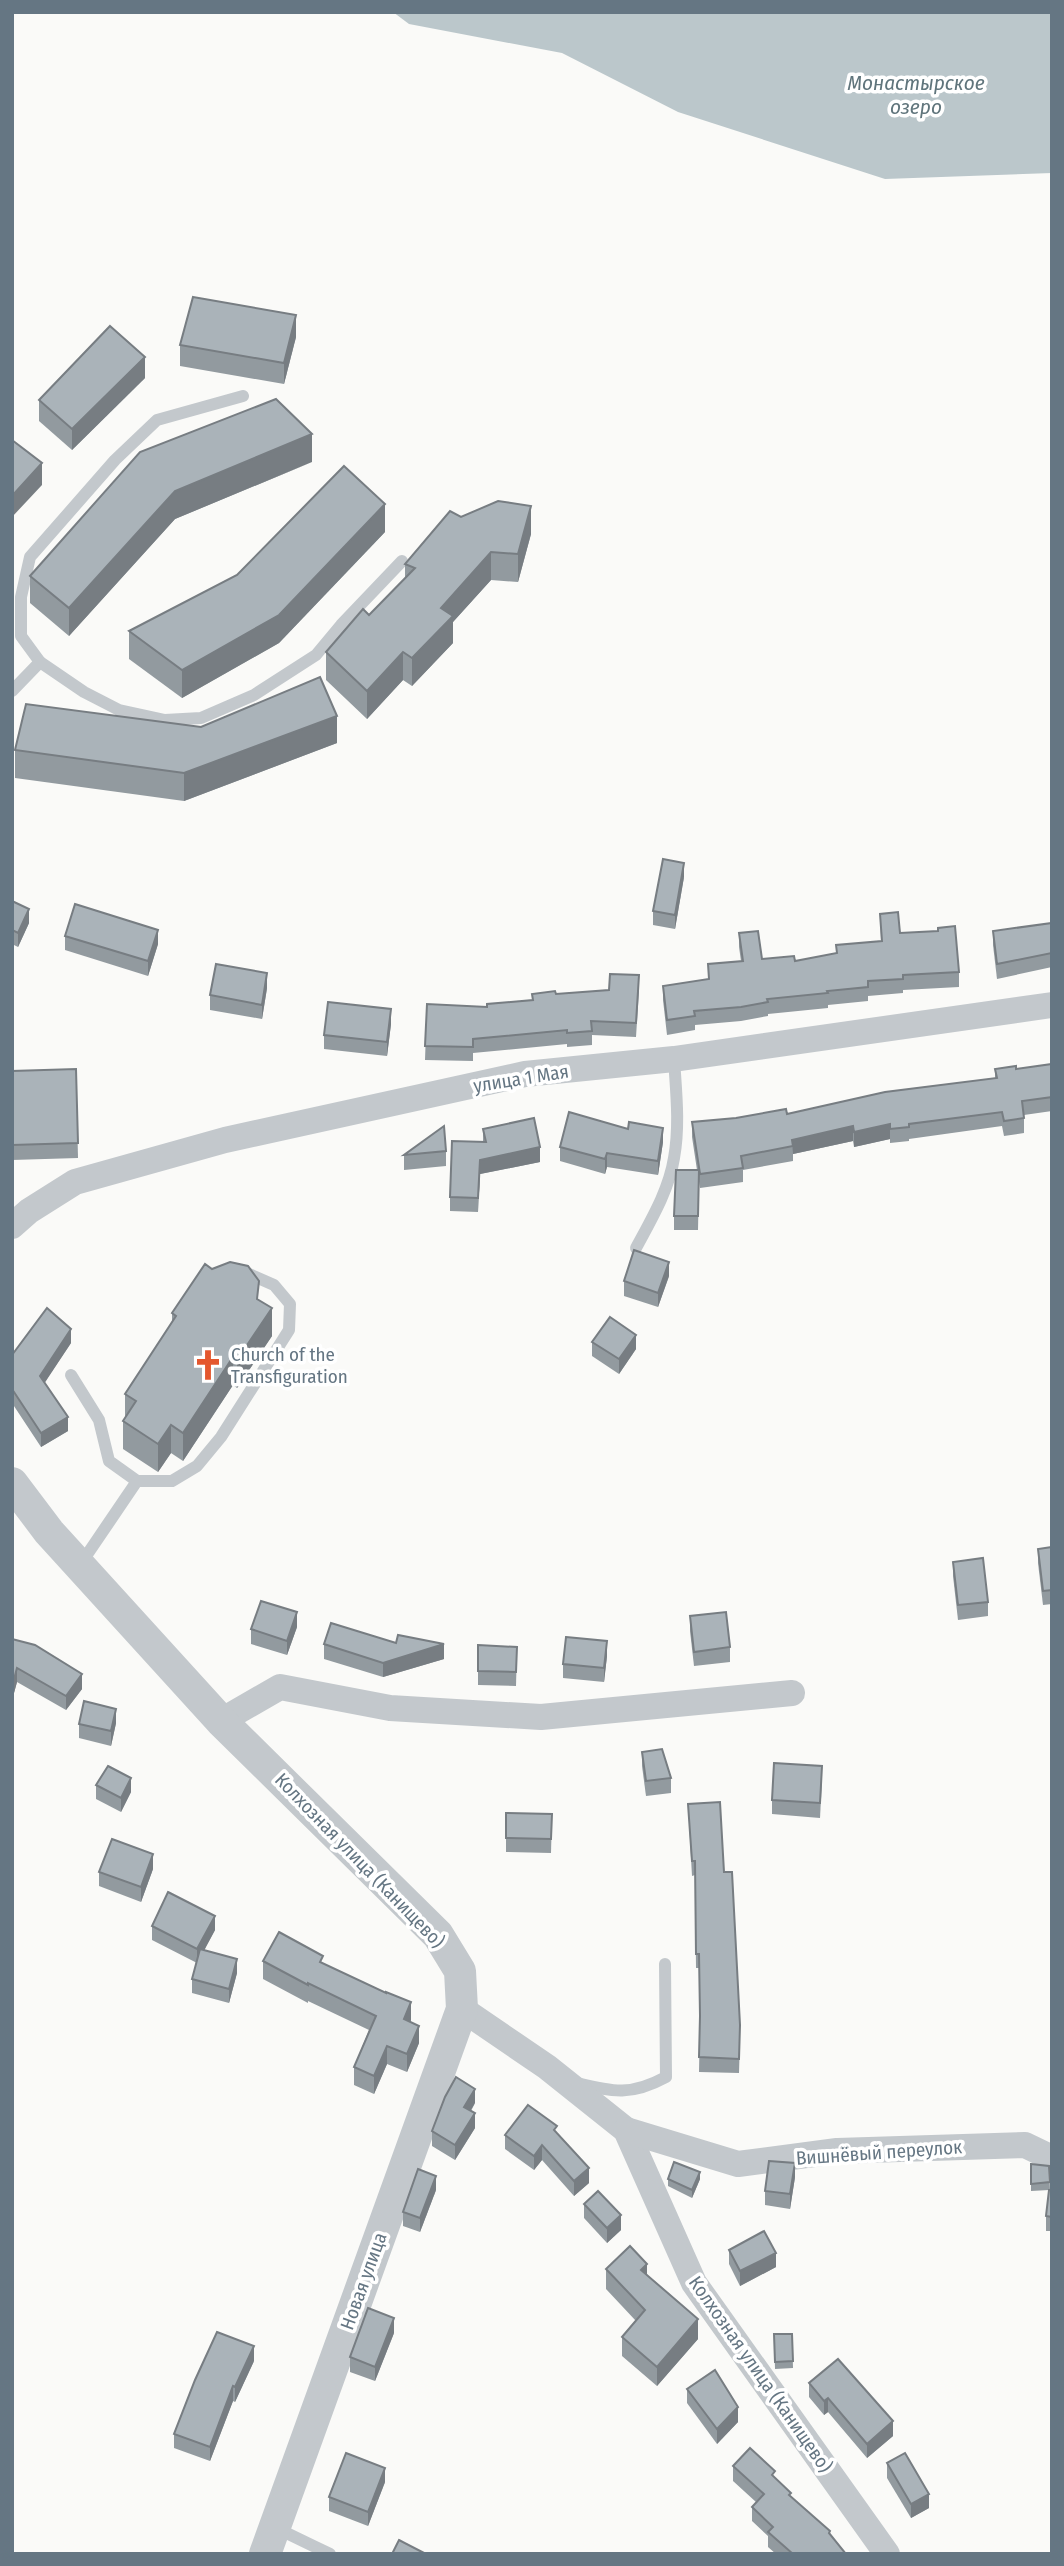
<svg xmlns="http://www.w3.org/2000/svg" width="1064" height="2566" font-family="'Fira Sans Condensed',sans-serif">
  <rect width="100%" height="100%" fill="#fafaf8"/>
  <polygon fill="#bbc7cb" points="393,12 1052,12 1052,173 885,179 678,112 562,53 409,24"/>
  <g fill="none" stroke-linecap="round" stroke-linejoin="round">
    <g stroke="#c3c8cc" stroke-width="12">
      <polyline points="40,662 21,636 21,597 30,557 115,460 157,420 243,396"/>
      <polyline points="12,691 40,662 84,692 119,710 165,720 201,718 254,695 316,655 341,625 402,561"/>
      <path d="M636 1248C651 1220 669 1190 674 1158 680 1125 676 1091 674 1059"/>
      <polyline points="71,1375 99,1420 109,1461 137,1481"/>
      <polyline points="80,1565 137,1481 172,1481 197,1466 221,1437 289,1330 290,1304 274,1285 242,1271"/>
      <path d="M577 2083C614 2092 631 2096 666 2077L665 1964"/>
      <polyline points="276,2528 330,2554"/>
    </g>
    <g stroke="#c3c8cc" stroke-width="26">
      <polyline points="12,1226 29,1211 75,1182 225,1140 525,1074 674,1059 1052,1005"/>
      <polyline points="221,1721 280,1687 390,1708 541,1717 792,1693"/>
      <polyline points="462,2009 547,2067 626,2130 694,2283 887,2554"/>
      <polyline points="626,2130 738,2164 837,2151 1025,2145 1052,2158"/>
    </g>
    <polyline stroke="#c3c8cc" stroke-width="32" points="12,1483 49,1532 221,1721 438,1935 460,1971 462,2009 265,2554"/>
  </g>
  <g fill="#929a9f">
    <polygon points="296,337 284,384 180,366 180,345"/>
    <polygon points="145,378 72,450 39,421 39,400"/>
    <polygon points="312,462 175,519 69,636 30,603 30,576"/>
    <polygon points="461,517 531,534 518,582 491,580 453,622 453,643 412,686 403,680 367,719 326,680 326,652 369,615 405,578 405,564"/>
    <polygon points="385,532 279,643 182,698 129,659 129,631 237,575"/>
    <polygon points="201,727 337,743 184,801 15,778 15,750"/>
    <polygon points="684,877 675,929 653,925 653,911"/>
    <polygon points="12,901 29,923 18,947 12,944"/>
    <polygon points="880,914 900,933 959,972 959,987 903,990 903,993 868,996 868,1001 828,1005 828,1008 768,1014 768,1016 741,1021 695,1025 695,1030 667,1035 663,1000 663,986 708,979 708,964 741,961 739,947 739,933 762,959 795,961 836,953 836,945 881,941"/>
    <polygon points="1052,923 1052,967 997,979 993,945 993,931"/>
    <polygon points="65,936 158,944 148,976 65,950"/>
    <polygon points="267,988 262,1019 210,1010 210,995"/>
    <polygon points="639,990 636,1037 592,1035 592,1045 567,1047 567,1044 473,1053 473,1061 425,1060 427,1004 487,1007 532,1000 532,994 556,994"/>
    <polygon points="391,1024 387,1056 324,1049 324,1035"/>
    <polygon points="1052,1064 1052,1111 1024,1115 1024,1133 1004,1136 1002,1126 909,1139 909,1141 890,1143 890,1139 854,1147 853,1141 793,1154 793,1161 743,1170 743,1182 700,1188 699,1181 698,1230 674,1230 674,1216 697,1170 692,1137 692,1122 787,1114 995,1079 995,1069 1016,1069"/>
    <polygon points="76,1069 78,1158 12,1160 12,1071"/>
    <polygon points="483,1129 540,1162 480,1174 478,1212 450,1211 450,1197 483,1142"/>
    <polygon points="663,1142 658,1175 607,1167 605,1174 560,1161 560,1147"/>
    <polygon points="446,1151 446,1166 404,1170 404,1155"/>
    <polygon points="669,1276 658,1307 624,1296 624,1281"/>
    <polygon points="259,1300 272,1336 237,1388 233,1385 183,1461 171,1453 158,1472 123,1449 123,1421 125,1418 125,1394 172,1322 172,1313"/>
    <polygon points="592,1342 636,1349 619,1374 592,1356"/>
    <polygon points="71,1343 44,1383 68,1431 41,1447 12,1403 12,1355"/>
    <polygon points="1052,1547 1052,1604 1043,1605 1038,1563 1038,1549"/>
    <polygon points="953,1562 988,1602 988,1616 958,1620 953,1576"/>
    <polygon points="690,1616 730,1647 730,1662 694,1666 690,1631"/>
    <polygon points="297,1627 287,1655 251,1644 251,1629"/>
    <polygon points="12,1639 82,1689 66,1710 17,1682 14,1693 12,1693"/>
    <polygon points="324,1644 444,1659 383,1677 324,1659"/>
    <polygon points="478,1645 517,1647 516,1686 478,1685"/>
    <polygon points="607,1656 604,1682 563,1678 563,1664"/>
    <polygon points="116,1723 111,1746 79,1738 79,1724"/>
    <polygon points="642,1752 671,1778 671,1793 646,1796 642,1766"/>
    <polygon points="822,1780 820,1818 772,1814 772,1800"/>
    <polygon points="96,1785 131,1792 121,1812 96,1799"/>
    <polygon points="688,1804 724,1872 740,2039 739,2073 699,2072 700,2021 699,1968 696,1968 695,1875 692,1876"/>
    <polygon points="506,1813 552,1814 551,1853 506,1852"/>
    <polygon points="153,1869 141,1902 99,1886 99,1872"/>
    <polygon points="152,1926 215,1930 204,1950 237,1973 229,2003 192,1993 192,1979 197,1963 152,1940"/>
    <polygon points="263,1961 323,1963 411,2020 410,2022 419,2043 407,2072 387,2064 374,2094 354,2085 354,2067 369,2030 308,2001 308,2003 263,1979"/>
    <polygon points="475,2103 471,2111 475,2128 455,2160 432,2146 432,2131"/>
    <polygon points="557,2133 589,2183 574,2196 542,2160 534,2170 505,2149 505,2135"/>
    <polygon points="1031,2164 1049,2166 1050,2190 1052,2190 1052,2231 1046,2231 1046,2216 1049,2190 1031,2191"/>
    <polygon points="795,2177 790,2209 765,2205 765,2191"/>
    <polygon points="668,2179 700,2179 692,2198 668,2186"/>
    <polygon points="436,2190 420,2232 403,2226 403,2212"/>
    <polygon points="584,2204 621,2230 607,2243 584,2218"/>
    <polygon points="729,2250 776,2267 740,2286 729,2264"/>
    <polygon points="606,2269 647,2275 698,2339 657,2386 622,2356 622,2337 636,2321 606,2289"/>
    <polygon points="394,2333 375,2381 350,2372 350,2357"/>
    <polygon points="774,2334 792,2334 793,2368 775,2369"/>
    <polygon points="254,2361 235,2402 233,2401 210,2461 174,2448 174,2434"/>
    <polygon points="809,2383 893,2436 867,2458 828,2412 824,2415 809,2397"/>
    <polygon points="687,2389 738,2422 717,2444 687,2403"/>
    <polygon points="887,2463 929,2508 911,2518 887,2478"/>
    <polygon points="733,2466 775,2478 791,2497 830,2535 846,2554 776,2554 768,2547 768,2536 752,2521 752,2507 756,2502 733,2481"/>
    <polygon points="385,2482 368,2526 329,2511 329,2497"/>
  </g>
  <g fill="#777d82">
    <polygon points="296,315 296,337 284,384 284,363"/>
    <polygon points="145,357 145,378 72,450 72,429"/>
    <polygon points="312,434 312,462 175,519 69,636 69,608 175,491"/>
    <polygon points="42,463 42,485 12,517 12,496"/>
    <polygon points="385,504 385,532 279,643 182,698 182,670"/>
    <polygon points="531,506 531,534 518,582 518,554"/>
    <polygon points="491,552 491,580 453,622 453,643 412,686 412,658 441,608"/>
    <polygon points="403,652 403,680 367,719 367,691"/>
    <polygon points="337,716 337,743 184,801 184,773"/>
    <polygon points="684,863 684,877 675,929 675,915"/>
    <polygon points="29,909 29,923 18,947 18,933"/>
    <polygon points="158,930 158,944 148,976 148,961"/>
    <polygon points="267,973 267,988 262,1019 262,1005"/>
    <polygon points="391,1009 391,1024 387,1056 387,1042"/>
    <polygon points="890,1124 890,1139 854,1147 854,1132"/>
    <polygon points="853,1126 853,1141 793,1154 792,1140"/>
    <polygon points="663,1128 663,1142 658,1175 658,1161"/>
    <polygon points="540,1147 540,1162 480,1174 478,1212 480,1160"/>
    <polygon points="607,1153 607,1167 605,1174 605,1159"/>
    <polygon points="669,1262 669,1276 658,1307 658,1293"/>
    <polygon points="272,1308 272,1336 237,1388 237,1360"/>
    <polygon points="71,1329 71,1343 40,1390 40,1376"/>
    <polygon points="636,1335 636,1349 619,1374 619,1359"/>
    <polygon points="233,1357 233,1385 183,1461 183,1433"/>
    <polygon points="68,1417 68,1431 41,1447 41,1433"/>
    <polygon points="171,1425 171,1453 158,1472 158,1444"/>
    <polygon points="297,1612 297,1627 287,1655 287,1641"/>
    <polygon points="607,1641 607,1656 604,1682 604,1668"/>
    <polygon points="444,1644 444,1659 383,1677 383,1663"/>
    <polygon points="17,1668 17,1682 14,1693 14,1679"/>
    <polygon points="82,1674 82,1689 66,1710 66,1696"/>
    <polygon points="116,1709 116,1723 111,1746 111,1731"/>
    <polygon points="131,1778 131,1792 121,1812 121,1798"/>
    <polygon points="153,1854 153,1869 141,1902 141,1887"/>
    <polygon points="215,1916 215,1930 197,1964 197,1949"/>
    <polygon points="237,1959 237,1973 229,2003 229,1989"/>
    <polygon points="411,2002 411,2020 404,2037 404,2019"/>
    <polygon points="419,2026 419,2043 407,2072 407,2054"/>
    <polygon points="387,2046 387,2064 374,2094 374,2076"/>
    <polygon points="475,2089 475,2103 464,2121 464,2107"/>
    <polygon points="475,2113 475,2128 455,2160 455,2145"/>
    <polygon points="542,2145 542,2160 534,2170 534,2156"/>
    <polygon points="795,2163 795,2177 790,2209 790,2194"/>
    <polygon points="589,2168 589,2183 574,2196 574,2181"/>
    <polygon points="700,2172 700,2179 692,2198 692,2190"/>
    <polygon points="436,2176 436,2190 420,2232 420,2218"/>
    <polygon points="621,2215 621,2230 607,2243 607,2228"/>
    <polygon points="776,2253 776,2267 740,2286 740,2271"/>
    <polygon points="647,2264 647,2283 641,2270"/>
    <polygon points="394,2318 394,2333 375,2381 375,2367"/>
    <polygon points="698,2319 698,2339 657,2386 657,2367"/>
    <polygon points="254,2346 254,2361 235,2402 235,2387"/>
    <polygon points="233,2386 233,2401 210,2461 210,2447"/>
    <polygon points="828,2398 828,2412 824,2415 824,2401"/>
    <polygon points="738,2407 738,2422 717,2444 717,2429"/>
    <polygon points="893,2421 893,2436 867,2458 867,2444"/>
    <polygon points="385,2468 385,2482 368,2526 368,2512"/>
    <polygon points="929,2494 929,2508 911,2518 911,2504"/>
  </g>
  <g fill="#aab3b9" stroke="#777d82" stroke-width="2">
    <polygon points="193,297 296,315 284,363 180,345"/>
    <polygon points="110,326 145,357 72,429 39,400"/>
    <polygon points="276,399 312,434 175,491 69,608 30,576 140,452"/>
    <polygon points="12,440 42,463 12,496"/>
    <polygon points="344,466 385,504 279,615 182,670 129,631 237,575"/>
    <polygon points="498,501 531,506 518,554 491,552 441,608 453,616 412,658 403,652 367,691 326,652 363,609 369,615 415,568 405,564 450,511 461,517"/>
    <polygon points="320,677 337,716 184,773 15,750 26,704 201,727"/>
    <polygon points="663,859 684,863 675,915 653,911"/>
    <polygon points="12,901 29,909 18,933 12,930"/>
    <polygon points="75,904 158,930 148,961 65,936"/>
    <polygon points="898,912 900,933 938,931 938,928 955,926 959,972 903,975 903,979 868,981 868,987 827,991 828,993 767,999 768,1002 741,1007 694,1011 695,1016 667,1020 663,986 709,979 708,964 743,961 739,933 758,931 762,959 794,956 795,961 837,953 836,945 882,941 880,914"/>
    <polygon points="1052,923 1052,953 997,964 993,931"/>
    <polygon points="216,964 267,973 262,1005 210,995"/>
    <polygon points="610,974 639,975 636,1023 591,1021 592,1031 567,1033 567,1030 473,1039 473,1047 425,1046 427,1004 487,1007 487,1004 533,1000 532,994 555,991 556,994 609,990"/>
    <polygon points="328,1002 391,1009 387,1042 324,1035"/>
    <polygon points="1052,1064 1052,1097 1022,1101 1024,1118 1004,1121 1002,1112 909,1124 909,1127 890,1129 890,1124 854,1132 853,1126 792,1140 793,1146 741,1156 743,1168 700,1174 692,1122 736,1118 786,1109 787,1114 885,1092 997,1078 995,1069 1016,1066 1016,1069"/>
    <polygon points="76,1069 78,1143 12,1145 12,1071"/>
    <polygon points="569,1112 628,1129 629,1122 663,1128 658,1161 607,1153 605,1159 560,1147"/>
    <polygon points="534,1118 540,1147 480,1160 478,1198 450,1197 452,1141 486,1142 483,1129"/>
    <polygon points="444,1126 446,1151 404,1155"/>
    <polygon points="676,1170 699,1170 698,1216 674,1216"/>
    <polygon points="634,1250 669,1262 658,1293 624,1281"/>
    <polygon points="230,1262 248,1266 259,1281 257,1299 272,1308 237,1360 233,1357 183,1433 171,1425 158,1444 123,1421 136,1401 125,1394 176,1316 172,1313 205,1264 212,1269"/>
    <polygon points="47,1308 71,1329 40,1376 68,1417 41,1433 12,1389 12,1355"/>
    <polygon points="610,1317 636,1335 619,1359 592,1342"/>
    <polygon points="1052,1547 1052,1590 1043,1591 1038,1549"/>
    <polygon points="983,1558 988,1602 958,1605 953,1562"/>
    <polygon points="261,1601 297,1612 287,1641 251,1629"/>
    <polygon points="726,1612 730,1647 694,1652 690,1616"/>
    <polygon points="331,1623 396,1643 398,1635 444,1644 383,1663 324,1644"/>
    <polygon points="566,1637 607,1641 604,1668 563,1664"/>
    <polygon points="12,1639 35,1645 82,1674 66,1696 17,1668 14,1679 12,1678"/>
    <polygon points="478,1645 517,1647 516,1672 478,1671"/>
    <polygon points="84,1701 116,1709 111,1731 79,1724"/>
    <polygon points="662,1749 671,1778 646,1781 642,1752"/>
    <polygon points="774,1763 822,1766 820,1803 772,1800"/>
    <polygon points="108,1766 131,1778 121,1798 96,1785"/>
    <polygon points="720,1802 724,1872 732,1872 740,2025 739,2059 699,2057 700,2016 699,1954 696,1954 695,1861 692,1861 688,1804"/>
    <polygon points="506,1813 552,1814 551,1839 506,1838"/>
    <polygon points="112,1839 153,1854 141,1887 99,1872"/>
    <polygon points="168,1892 215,1916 197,1949 152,1926"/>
    <polygon points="279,1932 323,1956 320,1962 386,1993 386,1992 411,2002 404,2019 419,2026 407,2054 387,2046 374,2076 354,2067 376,2016 308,1983 308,1985 263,1961"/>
    <polygon points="200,1949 237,1959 229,1989 192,1979"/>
    <polygon points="456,2077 475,2089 464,2107 475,2113 455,2145 432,2131 445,2097"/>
    <polygon points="528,2105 557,2126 554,2130 589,2168 574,2181 542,2145 534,2156 505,2135"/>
    <polygon points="769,2161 795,2163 790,2194 765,2191"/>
    <polygon points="674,2162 700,2172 692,2190 668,2179"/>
    <polygon points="1031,2164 1049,2166 1050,2182 1031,2184"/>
    <polygon points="418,2169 436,2176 420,2218 403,2212"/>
    <polygon points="1049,2190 1052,2190 1052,2217 1046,2216"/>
    <polygon points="598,2191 621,2215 607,2228 584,2204"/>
    <polygon points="764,2231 776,2253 740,2271 729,2250"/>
    <polygon points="630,2246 647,2264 641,2270 698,2319 657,2367 622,2337 645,2310 606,2269"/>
    <polygon points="368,2308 394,2318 375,2367 350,2357"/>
    <polygon points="217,2332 254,2346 235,2387 233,2386 210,2447 174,2434 195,2380"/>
    <polygon points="774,2334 792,2334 793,2361 775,2362"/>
    <polygon points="838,2359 893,2421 867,2444 828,2398 824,2401 809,2383"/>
    <polygon points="715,2370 738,2407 717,2429 687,2389"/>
    <polygon points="750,2448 775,2471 772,2475 791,2493 789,2495 830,2531 829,2533 846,2554 793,2554 768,2532 773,2527 752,2507 764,2494 733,2466"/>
    <polygon points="346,2453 385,2468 368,2512 329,2497"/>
    <polygon points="905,2453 929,2494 911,2504 887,2463"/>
    <polygon points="399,2540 426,2554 392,2554"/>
  </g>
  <defs>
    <symbol id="church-bare" viewBox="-9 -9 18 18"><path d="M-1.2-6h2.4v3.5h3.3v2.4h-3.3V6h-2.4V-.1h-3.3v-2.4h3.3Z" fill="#e4572e" stroke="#fff" stroke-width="2.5" paint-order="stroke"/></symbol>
  </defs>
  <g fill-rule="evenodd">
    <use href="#church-bare" x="186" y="1343" width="44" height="44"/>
  </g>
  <g text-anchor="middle" stroke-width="7" stroke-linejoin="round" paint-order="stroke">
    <g font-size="19" fill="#657683" stroke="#fff">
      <text transform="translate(521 1078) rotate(-9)" y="7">улица 1 Мая</text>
      <text transform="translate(360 1860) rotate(46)" y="7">Колхозная улица (Канищево)</text>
      <text transform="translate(879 2152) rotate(-4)" y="7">Вишнёвый переулок</text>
      <text transform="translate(363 2281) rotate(-70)" y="7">Новая улица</text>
      <text transform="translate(761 2374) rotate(55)" y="7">Колхозная улица (Канищево)</text>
    </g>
    <g font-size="19" fill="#657683" stroke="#fff" text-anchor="start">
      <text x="231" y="1361">Church of the<tspan x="231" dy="22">Transfiguration</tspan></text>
    </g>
    <g font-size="21" font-style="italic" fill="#60757c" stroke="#fff">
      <text x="916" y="90">Монастырское<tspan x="916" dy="24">озеро</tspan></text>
    </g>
  </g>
  <rect width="1064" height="2566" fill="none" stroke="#657683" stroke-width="28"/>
</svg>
